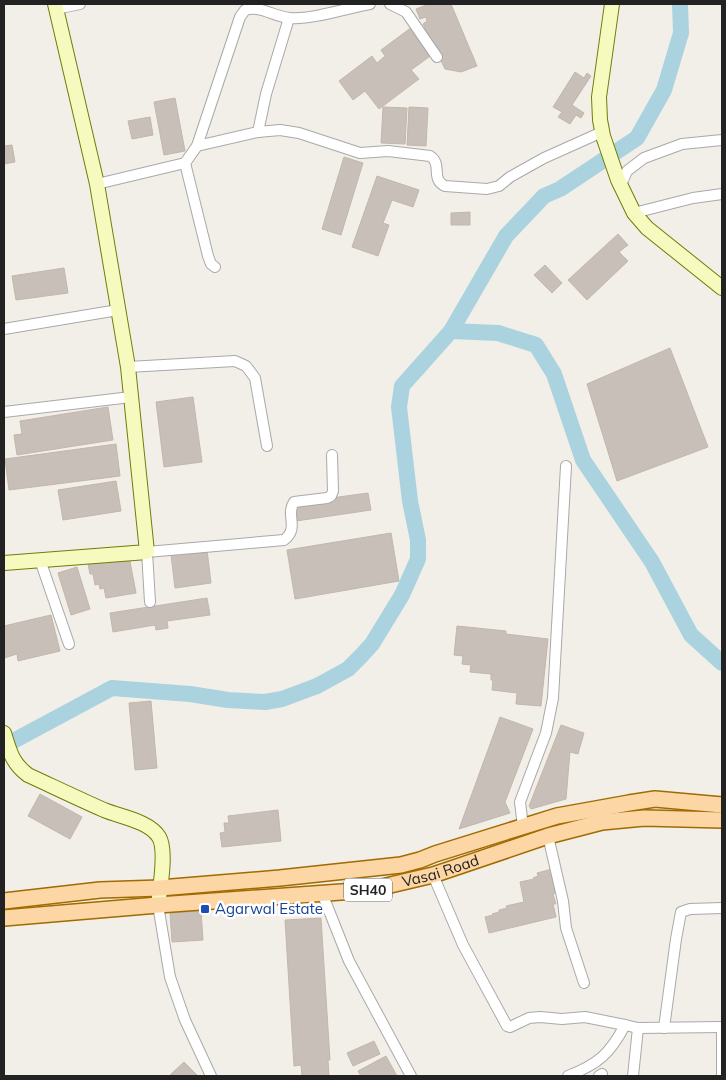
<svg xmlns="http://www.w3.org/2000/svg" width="726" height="1080" font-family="Mulish,sans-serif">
  <rect width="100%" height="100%" fill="#f2efe9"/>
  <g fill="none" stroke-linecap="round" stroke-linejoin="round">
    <g stroke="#aad3df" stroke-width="16">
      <polyline points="451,331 498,333 536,345 554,374 583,460 652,562 691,635 722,663"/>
      <polyline points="4,746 112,688 190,694 228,700 265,702 282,699 317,686 348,669 361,656 372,644 402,595 418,559 418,540 410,501 399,407 402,386 451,331 506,236 544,196 560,189 637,138 664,90 681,33 680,4"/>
    </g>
  </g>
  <g fill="#c7bfb8" stroke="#c4b6ab">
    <polygon points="429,4 451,4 477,66 461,72 445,69 423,24 427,21 426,17 420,19 416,9"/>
    <polygon points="412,27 433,54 411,70 419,79 379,109 365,91 353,100 339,81 372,56 377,63 385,56 381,50"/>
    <polygon points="575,72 584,78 587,73 591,76 572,105 584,113 581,118 576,115 570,124 558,117 562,112 553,107"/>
    <polygon points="175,98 185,151 164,155 154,102"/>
    <polygon points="383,107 407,108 405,144 381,143"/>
    <polygon points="409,107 428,108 426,146 407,145"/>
    <polygon points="150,117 153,135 132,139 128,121"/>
    <polygon points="12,145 15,162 4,164 4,146"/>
    <polygon points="344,157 363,163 341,235 322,229"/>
    <polygon points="377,176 419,190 413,207 392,200 383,223 389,225 378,256 352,247"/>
    <polygon points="470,212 470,225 451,225 451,213"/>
    <polygon points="618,234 628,245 619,252 628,261 587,300 568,280"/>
    <polygon points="545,265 562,283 552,293 534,275"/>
    <polygon points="64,268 68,293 16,300 12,276"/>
    <polygon points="670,348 708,447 617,481 587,384"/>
    <polygon points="193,397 202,462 164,467 156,402"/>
    <polygon points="108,407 113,440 17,455 14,435 22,434 20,421"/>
    <polygon points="116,444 120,476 9,490 5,459"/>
    <polygon points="116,481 121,511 63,520 58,490"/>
    <polygon points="368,493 371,510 296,521 294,503"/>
    <polygon points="391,533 399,581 295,599 287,550"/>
    <polygon points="207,550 211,583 175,588 171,555"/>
    <polygon points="129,556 136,593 106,598 104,588 100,589 99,584 95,585 93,574 90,574 88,564"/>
    <polygon points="77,567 90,609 71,615 58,573"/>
    <polygon points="207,598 210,615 167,621 168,628 156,630 155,625 113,632 110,613"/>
    <polygon points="51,615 60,651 18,661 17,654 4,658 4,626"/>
    <polygon points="457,626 506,631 506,634 548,639 541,706 516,704 517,693 492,690 493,680 491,680 491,674 470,672 471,665 462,664 463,656 454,655"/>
    <polygon points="151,701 157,768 135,770 129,703"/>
    <polygon points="500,717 533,729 505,802 510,813 459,829"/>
    <polygon points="561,725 584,733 578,754 570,752 566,799 531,809 529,806"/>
    <polygon points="40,794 82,817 70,839 28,816"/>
    <polygon points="278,810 281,841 222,847 220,833 225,832 224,823 229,823 228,816"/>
    <polygon points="552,869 557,887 554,888 555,893 553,894 556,904 553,904 556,917 489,933 485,917 493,915 492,914 499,912 499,910 507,908 506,906 524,902 520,882 534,879 533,878 538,876 537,873"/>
    <polygon points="201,911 203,940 172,942 170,913"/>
    <polygon points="321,918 330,1060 328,1060 329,1076 302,1076 301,1065 294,1066 285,920"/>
    <polygon points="374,1041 380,1054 353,1066 347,1053"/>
    <polygon points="386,1056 397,1076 361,1076 358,1071"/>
    <polygon points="184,1062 198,1076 169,1076"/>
  </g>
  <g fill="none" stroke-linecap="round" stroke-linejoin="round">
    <defs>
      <g id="street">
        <polyline points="390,4 406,12 437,57"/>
        <polyline points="56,9 80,4"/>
        <polyline points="258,132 266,94 289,18"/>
        <path d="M197 146 258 132 280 130 299 133 360 153 388 151 430 156C443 164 430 179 445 186L487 189 499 186 510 177 544 158 602 132"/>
        <polyline points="185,163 208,256 211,264 215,267"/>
        <path d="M97 184 185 163 197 146 240 17 245 10C261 5 274 17 290 18 311 20 348 8 370 4"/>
        <polyline points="621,185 627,171 644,158 682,144 722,140"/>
        <polyline points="634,213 693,198 722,194"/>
        <polyline points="4,329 118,310"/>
        <polyline points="128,367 235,361 246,366 255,378 267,446"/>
        <polyline points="4,412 131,397"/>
        <polyline points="40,560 69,644"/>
        <path d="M150 602 147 552 284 540C300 528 285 515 294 502L327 498 331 496 333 491 332 455"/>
        <polyline points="523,827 520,802 546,733 553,698 566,466"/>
        <polyline points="548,836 563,901 566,928 584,983"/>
        <polyline points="433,875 463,945 507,1026 510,1027 529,1018 540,1017 562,1019 585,1017 625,1025"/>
        <polyline points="322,893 349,961 411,1076"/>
        <polyline points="158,905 170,977 185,1020 211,1076"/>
        <polyline points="664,1028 676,939 681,912 690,909 722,908"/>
        <path d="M568 1076C598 1064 610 1054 625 1025L638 1028 722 1027"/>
        <polyline points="599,1076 602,1074"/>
        <polyline points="633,1076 638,1028"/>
        <polyline points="722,1076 722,1032"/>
      </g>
      <g id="secondary">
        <polyline points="612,4 599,97 600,120 603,136 618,180 634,213 647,228 722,288"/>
        <polyline points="4,563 147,552 128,367 97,184 55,4"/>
        <path d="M4 733C10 752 12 763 28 775 54 787 79 799 104 810 121 817 149 821 159 837 167 850 160 889 158 905"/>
      </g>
      <g id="primary">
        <polyline points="4,901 100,890 160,888 280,878 401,865 420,860 435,854 557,816 629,803 655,799 722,805"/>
        <path id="s1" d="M4 918 158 905 369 890 433 875 548 836 602 822 644 818 722 820"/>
      </g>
    </defs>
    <use href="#street" stroke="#a9a9a9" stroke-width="12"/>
    <use href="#secondary" stroke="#707d05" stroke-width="16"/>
    <use href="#primary" stroke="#a06b00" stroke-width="18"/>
    <use href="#street" stroke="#fff" stroke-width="10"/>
    <use href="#secondary" stroke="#f7fabf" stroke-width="14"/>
    <use href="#primary" stroke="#fcd6a4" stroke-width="15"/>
  </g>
  <rect fill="#1a4fb4" stroke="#fff" stroke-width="2" x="200" y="904" width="10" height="10" rx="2.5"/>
  <g text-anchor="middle" stroke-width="5" stroke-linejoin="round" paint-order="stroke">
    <rect fill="#fff" stroke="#646464" stroke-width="1" x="344" y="878.5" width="48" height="23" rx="4"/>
    <g font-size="14" font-weight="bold" fill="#222">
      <text x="368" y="895">SH40</text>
    </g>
    <g font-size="15" fill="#222" stroke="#fff">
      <text dy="5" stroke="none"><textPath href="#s1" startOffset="440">Vasai Road</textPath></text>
    </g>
    <g font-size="15" fill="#164399" stroke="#fff" text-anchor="start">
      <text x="215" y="914">Agarwal Estate</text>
    </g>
  </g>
  <rect width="726" height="1080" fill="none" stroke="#222222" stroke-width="10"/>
</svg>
